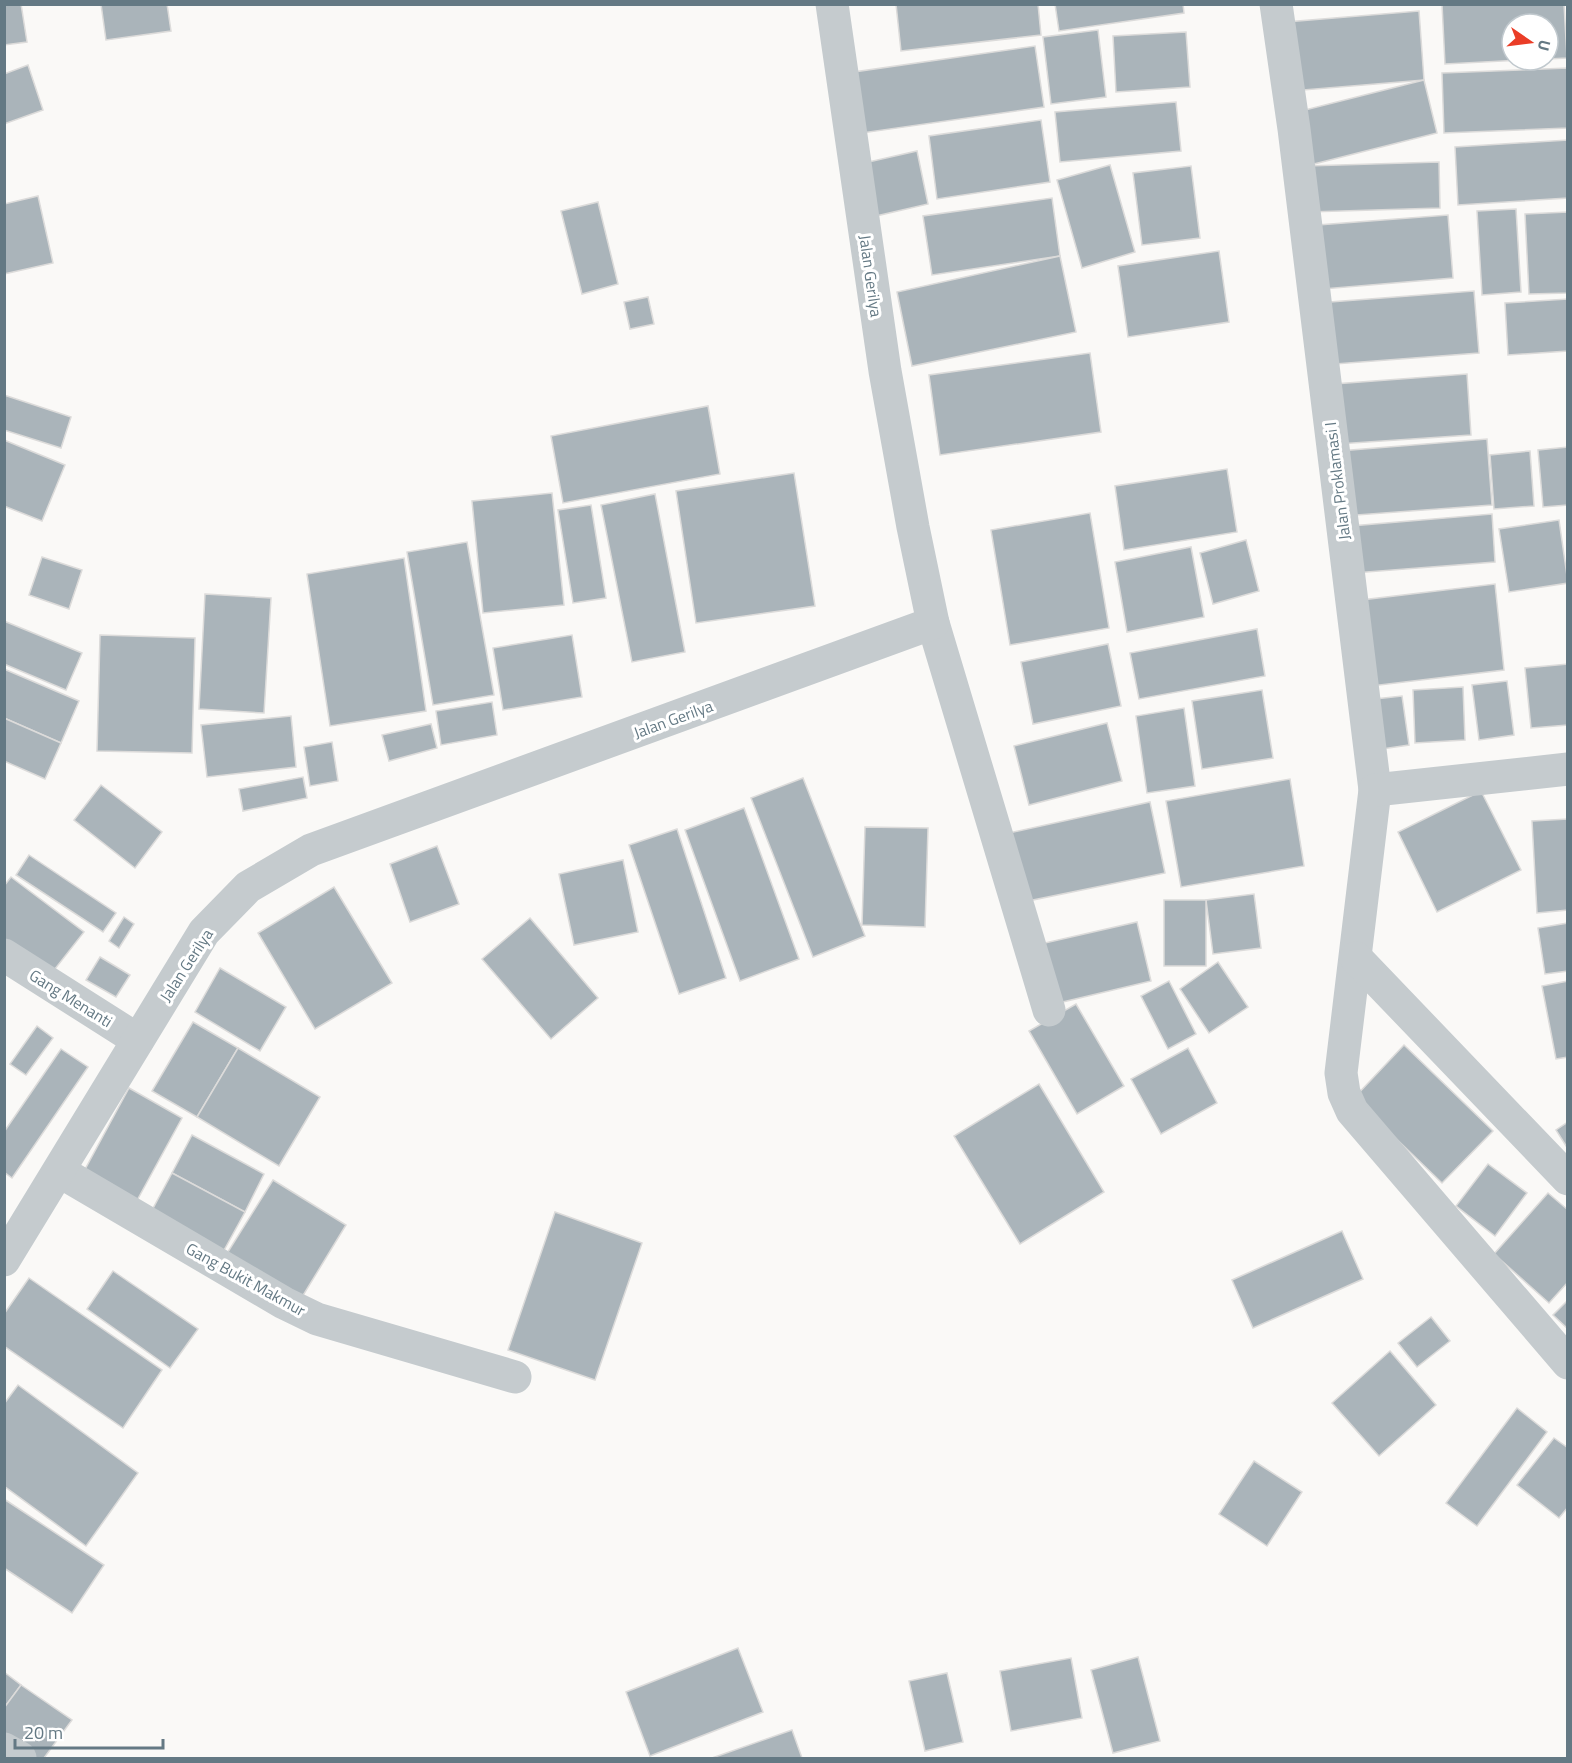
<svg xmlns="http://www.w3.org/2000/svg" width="1572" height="1763" font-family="'Titillium Web',sans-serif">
  <rect width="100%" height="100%" fill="#faf9f7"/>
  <g fill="#aab4ba" stroke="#dcdbda" stroke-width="1.5">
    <polygon points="4,4 21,4 27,42 4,45"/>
    <polygon points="101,4 167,4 171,31 106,40"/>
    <polygon points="896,4 1038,4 1041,35 901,51"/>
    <polygon points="1055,4 1183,4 1184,13 1059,31"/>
    <polygon points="1442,4 1564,4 1567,58 1548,59 1548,24 1512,24 1512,60 1522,60 1445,64"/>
    <polygon points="1419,11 1424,80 1291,91 1286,22"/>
    <polygon points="1098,30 1106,97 1051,104 1043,37"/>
    <polygon points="1186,32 1190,87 1116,92 1113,36"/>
    <polygon points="1035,46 1044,107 862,133 854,72"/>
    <polygon points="28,65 43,110 4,124 4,74"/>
    <polygon points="1568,68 1568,128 1444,133 1442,73"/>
    <polygon points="1424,80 1437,133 1306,166 1293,113"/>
    <polygon points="1176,102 1181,151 1060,162 1055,112"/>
    <polygon points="1041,120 1050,182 937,199 929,136"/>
    <polygon points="1568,140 1568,198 1458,205 1455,147"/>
    <polygon points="917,151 928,204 876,216 864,163"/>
    <polygon points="1439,162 1440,208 1308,212 1306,166"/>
    <polygon points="1110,165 1135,252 1082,268 1057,180"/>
    <polygon points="1191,166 1200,238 1142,245 1133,173"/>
    <polygon points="38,196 53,263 4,274 4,204"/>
    <polygon points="1052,198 1060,256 932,275 923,216"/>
    <polygon points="598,202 618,284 582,294 561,211"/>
    <polygon points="1516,209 1521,292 1482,295 1477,211"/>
    <polygon points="1568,212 1568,293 1529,294 1525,214"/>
    <polygon points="1448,215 1453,278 1323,289 1318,225"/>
    <polygon points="1219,251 1229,322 1128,337 1118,266"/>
    <polygon points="1060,256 1076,332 912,366 897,292"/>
    <polygon points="1474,291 1479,353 1335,364 1330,302"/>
    <polygon points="648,297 654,324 630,329 624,302"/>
    <polygon points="1568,299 1568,351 1508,355 1505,303"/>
    <polygon points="1090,353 1101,432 940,455 929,375"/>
    <polygon points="1467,374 1471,435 1338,444 1334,384"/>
    <polygon points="4,395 71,417 61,448 4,430"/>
    <polygon points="708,406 720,474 563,503 551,436"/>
    <polygon points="1487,439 1492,505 1343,516 1339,451"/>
    <polygon points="4,440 65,465 42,521 4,506"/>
    <polygon points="1568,447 1568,505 1543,507 1538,450"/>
    <polygon points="1530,451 1534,506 1494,509 1490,455"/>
    <polygon points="1227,469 1237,532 1124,550 1115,486"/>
    <polygon points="794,473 815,606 696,623 676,491"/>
    <polygon points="552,493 564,605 483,613 472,501"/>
    <polygon points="655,494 685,652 632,662 601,505"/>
    <polygon points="591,505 606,598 573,603 558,510"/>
    <polygon points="1090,513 1109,628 1010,645 991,530"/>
    <polygon points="1492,514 1495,562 1354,573 1351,526"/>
    <polygon points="1559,520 1568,583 1509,592 1499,529"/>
    <polygon points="1246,540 1259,591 1213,604 1200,553"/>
    <polygon points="467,542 494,695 433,705 407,552"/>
    <polygon points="1191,547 1204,617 1127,632 1115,562"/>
    <polygon points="42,557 82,570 69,609 29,595"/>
    <polygon points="404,558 426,711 330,726 307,574"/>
    <polygon points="1495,584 1504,670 1363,687 1353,601"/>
    <polygon points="205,594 271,598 264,713 199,709"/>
    <polygon points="4,621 82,653 66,690 4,664"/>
    <polygon points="1257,629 1265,676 1139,699 1130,653"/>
    <polygon points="100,635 195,638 192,753 97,751"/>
    <polygon points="572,635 582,697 503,710 493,648"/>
    <polygon points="1108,644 1121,706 1033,724 1021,662"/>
    <polygon points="1568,664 1568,725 1531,728 1525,668"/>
    <polygon points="4,669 79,701 61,743 4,718"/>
    <polygon points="1507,681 1514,735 1479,740 1472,685"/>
    <polygon points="1463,687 1465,740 1415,743 1413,690"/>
    <polygon points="1262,690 1273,758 1202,769 1192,701"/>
    <polygon points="1402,696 1409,745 1382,749 1375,699"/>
    <polygon points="492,702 497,735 441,745 436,711"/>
    <polygon points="1184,708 1195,786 1147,793 1136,716"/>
    <polygon points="291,716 296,767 207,777 201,725"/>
    <polygon points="4,718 61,743 45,779 4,761"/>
    <polygon points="1107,723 1122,781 1029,805 1014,746"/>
    <polygon points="431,724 437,748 389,761 382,735"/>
    <polygon points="332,742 338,781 310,786 304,747"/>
    <polygon points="303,777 307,798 243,811 239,789"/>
    <polygon points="803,778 865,936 813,957 751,798"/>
    <polygon points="1290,779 1304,866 1181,887 1166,801"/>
    <polygon points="101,785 162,832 135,868 74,820"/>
    <polygon points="1481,791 1521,870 1437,912 1398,832"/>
    <polygon points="1150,802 1165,873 1023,902 1009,833"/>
    <polygon points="744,808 799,959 740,981 685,830"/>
    <polygon points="1568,819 1568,910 1537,913 1532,821"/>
    <polygon points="865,827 928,828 925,927 862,925"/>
    <polygon points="677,829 726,978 679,994 629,845"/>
    <polygon points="437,846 459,904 410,922 390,864"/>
    <polygon points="29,855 116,913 103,932 16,875"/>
    <polygon points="623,860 638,932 574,945 559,874"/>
    <polygon points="11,877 84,932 51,974 4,939 4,886"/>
    <polygon points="334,887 392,983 315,1029 258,933"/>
    <polygon points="1254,894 1261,948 1213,954 1206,900"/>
    <rect x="1164" y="900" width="42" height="66"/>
    <polygon points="124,917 134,924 119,948 109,941"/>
    <polygon points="530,918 598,998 551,1039 482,959"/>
    <polygon points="1137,922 1151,981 1050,1005 1036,945"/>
    <polygon points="1568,923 1568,971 1545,974 1538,928"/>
    <polygon points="100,957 130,975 116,997 86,980"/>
    <polygon points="1218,962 1248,1007 1209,1033 1180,989"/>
    <polygon points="220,968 286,1007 260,1051 195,1012"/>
    <polygon points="1169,981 1196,1034 1168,1049 1141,996"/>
    <polygon points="1568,981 1568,1057 1556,1059 1542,986"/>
    <polygon points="1076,1004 1124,1086 1077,1114 1029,1031"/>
    <polygon points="193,1022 238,1048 197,1117 152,1091"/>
    <polygon points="37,1026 53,1038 26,1075 10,1064"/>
    <polygon points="1404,1045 1493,1131 1442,1183 1354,1098"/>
    <polygon points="238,1048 320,1097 279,1166 197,1117"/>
    <polygon points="1188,1048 1217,1103 1161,1134 1131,1079"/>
    <polygon points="61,1049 88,1067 12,1178 4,1172 4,1132"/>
    <polygon points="1039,1084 1104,1192 1020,1244 954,1136"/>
    <polygon points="129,1088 182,1118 135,1204 82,1175"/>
    <polygon points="1568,1122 1568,1149 1556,1130"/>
    <polygon points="192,1135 264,1174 245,1212 172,1173"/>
    <polygon points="1488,1164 1527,1193 1495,1236 1456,1206"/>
    <polygon points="172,1173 245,1212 223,1252 150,1214"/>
    <polygon points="273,1180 346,1225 299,1302 226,1255"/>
    <polygon points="1548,1193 1568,1210 1568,1282 1549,1303 1494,1254"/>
    <polygon points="555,1212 642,1243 595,1380 508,1350"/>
    <polygon points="1342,1231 1363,1279 1253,1328 1232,1280"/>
    <polygon points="113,1271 198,1329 170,1368 87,1309"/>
    <polygon points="29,1278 162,1370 123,1428 4,1346 4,1314"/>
    <polygon points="1568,1300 1568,1329 1553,1315"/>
    <polygon points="1431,1317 1450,1341 1417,1367 1398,1343"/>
    <polygon points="1390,1351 1436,1405 1379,1456 1332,1403"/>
    <polygon points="18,1385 138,1473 86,1546 4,1486 4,1404"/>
    <polygon points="1517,1408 1547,1432 1477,1526 1446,1503"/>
    <polygon points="1554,1438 1568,1448 1568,1507 1559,1518 1517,1485"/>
    <polygon points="1254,1461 1302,1492 1267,1546 1219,1514"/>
    <polygon points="4,1499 104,1565 72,1613 4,1568"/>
    <polygon points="738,1648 763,1712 650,1756 626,1692"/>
    <polygon points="1138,1657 1160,1741 1113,1753 1091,1670"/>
    <polygon points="1071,1658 1082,1718 1011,1731 1000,1671"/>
    <polygon points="4,1672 21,1685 4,1708"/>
    <polygon points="947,1673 963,1742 925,1751 909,1681"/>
    <polygon points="21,1685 72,1720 44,1758 32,1758 4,1739 4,1708"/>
    <polygon points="792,1730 802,1758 712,1758"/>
  </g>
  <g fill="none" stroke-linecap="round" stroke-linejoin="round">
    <g stroke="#c5cbce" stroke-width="33">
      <polyline points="1276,4 1294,129 1375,790 1341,1073 1344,1093 1352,1111 1568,1363"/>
      <polyline points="933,623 1049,1010"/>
      <polyline points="1375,790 1568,769"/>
      <polyline points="4,955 138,1040"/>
      <polyline points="1356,958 1568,1179"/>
      <polyline points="59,1171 284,1303 317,1319 515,1377"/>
      <polyline points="4,1260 204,932 248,887 311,850 933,623 913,527 885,371 832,4"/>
      <polyline points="4,1749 20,1758"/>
    </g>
  </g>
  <g text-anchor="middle" stroke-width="6" stroke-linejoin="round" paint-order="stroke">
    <g font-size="16" fill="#647984" stroke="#fff">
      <text transform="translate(871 276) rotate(82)" y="6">Jalan Gerilya</text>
      <text transform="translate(1337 481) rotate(-97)" y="6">Jalan Proklamasi I</text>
      <text transform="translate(673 719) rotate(-20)" y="6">Jalan Gerilya</text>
      <text transform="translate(186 965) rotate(-57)" y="6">Jalan Gerilya</text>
      <text transform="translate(71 998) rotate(32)" y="6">Gang Menanti</text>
      <text transform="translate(246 1279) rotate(29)" y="6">Gang Bukit Makmur</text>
    </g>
  </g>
  <rect width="1572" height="1763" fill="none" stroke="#647984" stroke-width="12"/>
  <g transform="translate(1530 42) rotate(104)"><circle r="28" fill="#ffffff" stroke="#c1c9ce" stroke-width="1.5"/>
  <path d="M0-4.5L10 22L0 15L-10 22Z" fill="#ea3d27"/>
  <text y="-9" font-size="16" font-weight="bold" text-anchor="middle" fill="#647984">U</text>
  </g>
  <path d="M15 1739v9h148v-9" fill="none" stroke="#647984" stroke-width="3"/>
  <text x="24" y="1739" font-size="18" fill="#647984" stroke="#ffffff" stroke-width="4.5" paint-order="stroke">20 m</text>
</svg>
